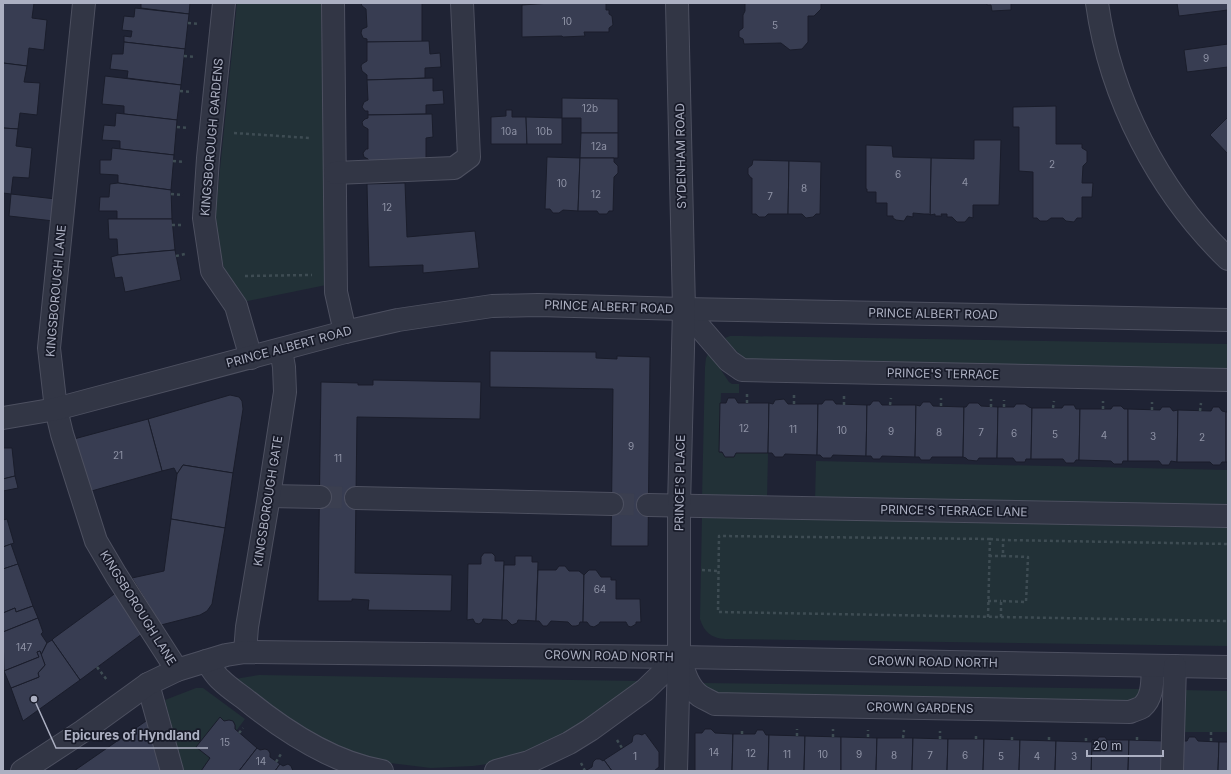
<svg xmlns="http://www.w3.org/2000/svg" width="1231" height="774" font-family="Inter,sans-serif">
  <rect width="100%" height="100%" fill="#1f2334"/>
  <g fill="#223137">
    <polygon points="237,3 321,3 326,285 243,302 230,286 218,248 215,218"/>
    <polygon points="730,336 741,336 1228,344 1228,370 746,360 732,347 725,338"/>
    <polygon points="709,352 729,382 732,384 739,384 739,393 721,393 719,452 734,457 736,453 768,453 767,499 702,498 705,367 706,358"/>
    <polygon points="816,461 1228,470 1228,508 815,501"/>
    <path d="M702 516 1228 526V646L725 639C711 638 704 632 700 619Z"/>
    <polygon points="259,675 640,681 623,696 556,740 495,763 473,766 431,768 390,763 365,757 345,750 299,727 235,679"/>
    <polygon points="701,683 1143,689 1134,702 731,696 710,692"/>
    <path d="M196 688H203L245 719 236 731 235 729C237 722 231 718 224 721L220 717 210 758 201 771H182L165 700Z"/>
    <polygon points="1182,690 1228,691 1228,732 1181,732"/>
  </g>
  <g fill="#383d52" stroke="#1a1d2b">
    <polygon points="3,3 34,3 32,18 47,20 44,50 29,48 27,66 3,63"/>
    <polygon points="141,3 190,3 189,14 141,8"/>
    <polygon points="361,3 422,3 422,42 367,42 367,39 363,38 361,33 362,29 367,27 366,9 362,6"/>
    <polygon points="551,3 606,3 606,10 609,10 609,14 612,16 613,25 609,28 609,32 584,32 585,36 563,37 562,36 522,37 522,5"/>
    <polygon points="745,3 821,3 821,9 814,16 808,16 808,42 802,49 790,50 781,43 744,44 743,39 739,37 739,31 743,28 743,15 745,11"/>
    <polygon points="987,3 1015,3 1011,3 1011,10 992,11 991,5 987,5"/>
    <polygon points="1177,3 1228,3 1228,10 1179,16"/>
    <polygon points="135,8 189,14 185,49 124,42 124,36 131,37 132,31 122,30 124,16 134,17"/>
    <polygon points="429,41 430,54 440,53 441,67 425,68 425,78 367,80 367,75 362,71 361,66 362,64 367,61 367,42"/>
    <polygon points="124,42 185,49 181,85 127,78 128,71 110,69 112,54 123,54"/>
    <polygon points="1228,44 1228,67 1187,72 1184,50"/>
    <polygon points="3,63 27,66 24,82 40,83 37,115 20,113 18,129 3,128"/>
    <polygon points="105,76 181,85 177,120 124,114 124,106 102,104"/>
    <polygon points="433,78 433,91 443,90 444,104 426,105 426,114 368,115 368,111 365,111 362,107 364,102 368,100 367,80"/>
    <polygon points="562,98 618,99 618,133 581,133 581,118 562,118"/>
    <polygon points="1056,106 1056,144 1082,144 1082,148 1087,151 1087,162 1083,166 1082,183 1093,183 1092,197 1082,197 1082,218 1077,218 1074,222 1066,221 1063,218 1051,218 1047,221 1040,221 1037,218 1033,218 1033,172 1019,171 1019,127 1013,127 1013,107"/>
    <polygon points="506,110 512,110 512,117 526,117 527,144 491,144 491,117 506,116"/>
    <polygon points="116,113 177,120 174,155 120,149 120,141 102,140 104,125 115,126"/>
    <polygon points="432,114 433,137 426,138 426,163 369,164 368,159 364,157 363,153 366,149 368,149 368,129 363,126 362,122 365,119 368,118 368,115"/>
    <polygon points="526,117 562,118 562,144 527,144"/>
    <polygon points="1228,117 1228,154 1210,135"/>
    <polygon points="3,128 18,129 16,146 32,148 29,178 13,177 11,194 3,193"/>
    <polygon points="581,133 618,133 618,158 580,158"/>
    <polygon points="974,140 1001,140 999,205 973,205 973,218 969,217 965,222 957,222 952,217 947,217 947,214 941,214 942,216 935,216 935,214 930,215 931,158 974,159"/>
    <polygon points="866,145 892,146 893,157 931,158 930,215 929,214 924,214 913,213 913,217 907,216 904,221 896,220 893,218 893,216 887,216 887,203 876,203 876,192 867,192 867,189 866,189"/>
    <polygon points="112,148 174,155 171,190 118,183 118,175 100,174 100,160 111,160"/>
    <polygon points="547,157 580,158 578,211 563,210 559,213 553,213 550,209 545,209"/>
    <polygon points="580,158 614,158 614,162 618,166 618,173 614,177 613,211 609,211 607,214 599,214 597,211 578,211"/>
    <polygon points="753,160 789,161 788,214 768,214 765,217 759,217 756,214 752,214 752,178 751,178 748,174 748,168 752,165"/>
    <polygon points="789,161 821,162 820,214 816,214 813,217 806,218 802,214 788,214"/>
    <polygon points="118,183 171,190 172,219 117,219 117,211 99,211 100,197 109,197 110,184"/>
    <polygon points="405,183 407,237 475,231 479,268 423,273 423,265 369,267 367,184"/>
    <polygon points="11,194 56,199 54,221 9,216"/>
    <polygon points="108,219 172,219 175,250 118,255 117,239 109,239"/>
    <polygon points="175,250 181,280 125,292 122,277 115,278 111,257 118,255"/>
    <polygon points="490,351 596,352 596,358 617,359 617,356 650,357 648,546 611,546 613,389 490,387"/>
    <polygon points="373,380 481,382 480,419 357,417 355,573 452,575 451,611 368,610 369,600 352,599 352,601 318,601 321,382 358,383 358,385 373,385"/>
    <polygon points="230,395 239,397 242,401 243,409 233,473 183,465 177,474 174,468 162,471 148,419"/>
    <polygon points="728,398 735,398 738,403 769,403 768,453 736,453 734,457 725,457 722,452 719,452 720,403 726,403"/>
    <polygon points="784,399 788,404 818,404 817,455 785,454 783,457 775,457 772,453 768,453 769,403 773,404 775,400"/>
    <polygon points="825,400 833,400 836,404 839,404 867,405 866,456 833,455 831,458 823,458 820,455 817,455 818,404 822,404"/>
    <polygon points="873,401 879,401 882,405 916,405 915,457 882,456 880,459 873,459 871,456 866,456 867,405 870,405"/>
    <polygon points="923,402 930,402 933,406 964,407 963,457 932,457 930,460 921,460 919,457 915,457 916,405 920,406"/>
    <polygon points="969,403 978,403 981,406 998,407 997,458 979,458 977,461 968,460 966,458 963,457 964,407 966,407"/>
    <polygon points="1016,404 1025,404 1029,407 1032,408 1031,459 1026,459 1025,462 1016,462 1013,458 997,458 998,407 1014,407"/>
    <polygon points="1064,405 1074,405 1076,409 1080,409 1079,460 1076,460 1074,463 1066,463 1063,459 1031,459 1032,408 1062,408"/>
    <polygon points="1113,406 1121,406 1124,409 1128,409 1128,461 1123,461 1122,464 1114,464 1111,461 1079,460 1080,409 1111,409"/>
    <polygon points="1162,407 1170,407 1173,411 1178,410 1177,462 1171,461 1169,465 1162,465 1159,461 1128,461 1128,409 1160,410"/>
    <polygon points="1213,407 1219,407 1222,411 1226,412 1226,462 1222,462 1220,465 1213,465 1210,462 1177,462 1178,410 1211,411"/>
    <rect x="1226" y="412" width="2" height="50"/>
    <polygon points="148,419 162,471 88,492 74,439"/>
    <polygon points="3,448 12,448 15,476 3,479"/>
    <polygon points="183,465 233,473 225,528 171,519 177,474"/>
    <polygon points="15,476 18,488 3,491 3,479"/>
    <polygon points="7,519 14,543 3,547 3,520"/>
    <polygon points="171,519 225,528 212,604 207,611 200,615 161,625 132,578 164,571"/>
    <polygon points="11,544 18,564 3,569 3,547"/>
    <polygon points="484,553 492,553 495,556 495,561 504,561 502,620 483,619 482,622 479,624 475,623 473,619 467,620 468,564 481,564 481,557"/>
    <polygon points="515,556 532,556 532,562 538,562 536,621 518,620 517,623 512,625 507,620 502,620 504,565 515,565"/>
    <polygon points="18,564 33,606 16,612 15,608 3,613 3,569"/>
    <polygon points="559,566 565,566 569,571 579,571 584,575 583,622 580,622 579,625 576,626 572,626 568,622 551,621 547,626 543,626 539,621 536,621 538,570 556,570"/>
    <polygon points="589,570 596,570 601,577 611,577 611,580 616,580 616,599 640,599 641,622 636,622 636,624 631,627 628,626 626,622 600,622 599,624 594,627 590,626 587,622 583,622 584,575"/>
    <polygon points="117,592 146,631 80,680 52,640 54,638"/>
    <polygon points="33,606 38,618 3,632 3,613 15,608 16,612"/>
    <polygon points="38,618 43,632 41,634 47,643 41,655 40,651 37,652 39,657 4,671 3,632"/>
    <polygon points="52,640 80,680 23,721 11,688 39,677 38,673 45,665 41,655 47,643"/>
    <polygon points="40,651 45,665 38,673 39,677 11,688 4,671 39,657 37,652"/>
    <polygon points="220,717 224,721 229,720 233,721 235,725 235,729 257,748 239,771 201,771 210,758 196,747"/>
    <polygon points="146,721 153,729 163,771 74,771"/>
    <polygon points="705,729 711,729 715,733 733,734 732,771 695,771 695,733 702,733"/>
    <polygon points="757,730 763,730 766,735 769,735 768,771 732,771 733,734 755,734"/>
    <polygon points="645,733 659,752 659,767 654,771 612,771 604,760 632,742 633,736 636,734 639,734 642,735"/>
    <polygon points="769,735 805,736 804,771 768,771"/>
    <polygon points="805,736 841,737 841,771 804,771"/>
    <polygon points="841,737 877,738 876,771 841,771"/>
    <polygon points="1099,737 1105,737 1107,740 1129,740 1128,771 1091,771 1092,740 1097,740"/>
    <polygon points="1189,737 1195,737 1198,741 1219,742 1218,771 1180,771 1181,741 1187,741"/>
    <polygon points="877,738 913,738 912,771 876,771"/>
    <polygon points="913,738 948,739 947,771 912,771"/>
    <polygon points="948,739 984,739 983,771 947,771"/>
    <polygon points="984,739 1020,740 1019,771 983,771"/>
    <polygon points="1020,740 1056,741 1055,771 1019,771"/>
    <polygon points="1129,740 1165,741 1164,771 1128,771"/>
    <polygon points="1056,741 1092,742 1091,771 1055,771"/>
    <polygon points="1219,742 1228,742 1228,771 1218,771"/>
    <polygon points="257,748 260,750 265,749 268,750 270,753 270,757 280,764 275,771 239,771"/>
    <polygon points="596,759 600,759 603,761 604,760 612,771 585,771 592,767 593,762"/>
    <polygon points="280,764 283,766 288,764 291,766 293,771 275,771"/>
  </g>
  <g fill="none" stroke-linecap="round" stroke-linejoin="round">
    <g stroke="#3b3f50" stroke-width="22" stroke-dasharray="22 11" stroke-linecap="butt">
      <polyline points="320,497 356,498"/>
      <polyline points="612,504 648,505"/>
    </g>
    <defs>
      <g id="minor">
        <polyline points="84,3 49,348 56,409 62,434 96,541 116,575 177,670"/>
        <polyline points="224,3 208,158 204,218 212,271 236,306 251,358"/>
        <polyline points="333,3 336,292 345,332"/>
        <path d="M1097 3C1110 98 1159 192 1228 259"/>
        <polyline points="335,173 454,168 469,157 462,3"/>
        <polyline points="684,309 729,361 742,370 1228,380"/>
        <polyline points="3,418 56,409 345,332 398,320 492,306 538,305 684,309 1228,320"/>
        <polyline points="269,496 320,497"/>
        <polyline points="356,498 612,504"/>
        <polyline points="648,505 1228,516"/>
        <polyline points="245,652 247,627 269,496 285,392 284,367 281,350"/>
        <path d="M206 661C211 667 215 675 221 680 228 687 237 693 245 699 283 730 333 763 382 771"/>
        <path d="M681 662C685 675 689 688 700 696 705 699 710 701 715 704L1130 712C1134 710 1139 709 1142 707 1154 697 1152 679 1153 666"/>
        <polyline points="148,684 172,771"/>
        <polyline points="22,771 83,731 148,684 177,670 226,655 245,652 679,657 1228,667"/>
        <polyline points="496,771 529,762 569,743 590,730 645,690 679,657"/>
        <polyline points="676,771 679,657 679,506 684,309 677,3"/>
        <polyline points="1172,771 1175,666"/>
      </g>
    </defs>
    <use href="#minor" stroke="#4d5060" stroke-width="24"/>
    <g stroke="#3e4c53" stroke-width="2.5" stroke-dasharray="3 3" stroke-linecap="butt">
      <polyline points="188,23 199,24"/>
      <polyline points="184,56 196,57"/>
      <polyline points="180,91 192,92"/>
      <polyline points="177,127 188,128"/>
      <polyline points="234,133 310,138"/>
      <polyline points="173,161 185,162"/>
      <polyline points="171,194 183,195"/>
      <polyline points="172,225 182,225"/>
      <polyline points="176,256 185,254"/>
      <polyline points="245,276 312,275"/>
      <polyline points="747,403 747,394"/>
      <polyline points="794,404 794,394"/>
      <polyline points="844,405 844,395"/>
      <polyline points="890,405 891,398"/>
      <polyline points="941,406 941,398"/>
      <polyline points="991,407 991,399"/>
      <polyline points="1004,407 1004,400"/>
      <polyline points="1053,408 1054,401"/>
      <polyline points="1103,409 1103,401"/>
      <polyline points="1152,410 1152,402"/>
      <polyline points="1200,411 1201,403"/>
      <polyline points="990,539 1003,540"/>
      <polyline points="989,556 1003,556"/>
      <polyline points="702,570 719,571"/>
      <polyline points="988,601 1001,601"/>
      <polyline points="988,617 990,539 719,536 718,612 1228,621"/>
      <polyline points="1001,617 1001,601 1026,602 1028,557 1003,556 1003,540 1228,544"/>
      <polyline points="97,667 107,680"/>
      <polyline points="239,733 243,728"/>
      <polyline points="742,734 742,728"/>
      <polyline points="797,736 797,729"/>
      <polyline points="833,737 833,729"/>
      <polyline points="868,737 868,730"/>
      <polyline points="903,738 904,730"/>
      <polyline points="940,739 940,731"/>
      <polyline points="976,739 976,734"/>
      <polyline points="617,740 622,748"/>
      <polyline points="1012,740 1012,734"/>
      <polyline points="1049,740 1049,735"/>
      <polyline points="1137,740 1137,734"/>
      <polyline points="1086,741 1086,735"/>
      <polyline points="1211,741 1211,732"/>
      <polyline points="276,762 281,754"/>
      <polyline points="581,763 585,771"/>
    </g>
    <use href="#minor" stroke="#323645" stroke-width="22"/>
  </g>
  <g text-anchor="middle" stroke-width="3.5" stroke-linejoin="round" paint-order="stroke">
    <g font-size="10" fill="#8f93a6">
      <text x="567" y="25">10</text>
      <text x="775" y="29">5</text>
      <text x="1206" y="62">9</text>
      <text x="590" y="112">12b</text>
      <text x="509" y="135">10a</text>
      <text x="544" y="135">10b</text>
      <text x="599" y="150">12a</text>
      <text x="1052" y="168">2</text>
      <text x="898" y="178">6</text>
      <text x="965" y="186">4</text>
      <text x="562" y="187">10</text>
      <text x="804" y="192">8</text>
      <text x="596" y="198">12</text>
      <text x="770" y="200">7</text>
      <text x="387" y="211">12</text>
      <text x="744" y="432">12</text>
      <text x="793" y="433">11</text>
      <text x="842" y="434">10</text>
      <text x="891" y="435">9</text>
      <text x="939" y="436">8</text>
      <text x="981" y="436">7</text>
      <text x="1014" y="437">6</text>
      <text x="1055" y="438">5</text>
      <text x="1104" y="439">4</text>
      <text x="1153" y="440">3</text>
      <text x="1202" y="441">2</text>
      <text x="631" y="450">9</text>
      <text x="118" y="459">21</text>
      <text x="338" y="462">11</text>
      <text x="600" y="593">64</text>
      <text x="24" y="651">147</text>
      <text x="225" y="746">15</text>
      <text x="714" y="756">14</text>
      <text x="751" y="757">12</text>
      <text x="787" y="758">11</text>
      <text x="823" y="758">10</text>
      <text x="859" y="758">9</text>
      <text x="894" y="759">8</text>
      <text x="930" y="759">7</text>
      <text x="965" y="759">6</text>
      <text x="635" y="760">1</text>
      <text x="1001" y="760">5</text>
      <text x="1037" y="760">4</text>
      <text x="1074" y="760">3</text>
      <text x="261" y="765">14</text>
    </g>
    <g font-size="12" fill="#acb0c2" stroke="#181b29">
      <text transform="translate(212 137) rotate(-85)" y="4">KINGSBOROUGH GARDENS</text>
      <text transform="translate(681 156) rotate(-91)" y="4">SYDENHAM ROAD</text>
      <text transform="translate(56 291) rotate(-85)" y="4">KINGSBOROUGH LANE</text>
      <text transform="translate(609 307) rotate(2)" y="4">PRINCE ALBERT ROAD</text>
      <text transform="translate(933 314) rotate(1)" y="4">PRINCE ALBERT ROAD</text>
      <text transform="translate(289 347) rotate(-15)" y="4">PRINCE ALBERT ROAD</text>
      <text transform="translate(943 374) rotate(1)" y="4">PRINCE'S TERRACE</text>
      <text transform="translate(680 483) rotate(-89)" y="4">PRINCE'S PLACE</text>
      <text transform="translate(268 501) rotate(-81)" y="4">KINGSBOROUGH GATE</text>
      <text transform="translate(954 511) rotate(1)" y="4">PRINCE'S TERRACE LANE</text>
      <text transform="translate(138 608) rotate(58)" y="4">KINGSBOROUGH LANE</text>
      <text transform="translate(609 656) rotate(1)" y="4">CROWN ROAD NORTH</text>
      <text transform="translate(933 662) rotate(1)" y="4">CROWN ROAD NORTH</text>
      <text transform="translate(920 708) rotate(1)" y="4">CROWN GARDENS</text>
    </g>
  </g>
  <path fill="none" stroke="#acb0c2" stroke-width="1.5" d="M34 699L56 748H208"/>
  <circle fill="#acb0c2" stroke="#181b29" stroke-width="1.5" cx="34" cy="699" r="4"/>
  <g font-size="13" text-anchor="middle" font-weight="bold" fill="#acb0c2" stroke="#181b29" stroke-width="3.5" stroke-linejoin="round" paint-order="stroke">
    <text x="132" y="740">Epicures of Hyndland</text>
  </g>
  <rect width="1231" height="774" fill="none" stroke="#acb0c2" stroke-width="8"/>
  <path d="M1087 750v6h76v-6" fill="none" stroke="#acb0c2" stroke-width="2"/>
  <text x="1093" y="750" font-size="12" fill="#acb0c2" stroke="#181b29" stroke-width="3" paint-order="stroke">20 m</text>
</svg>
